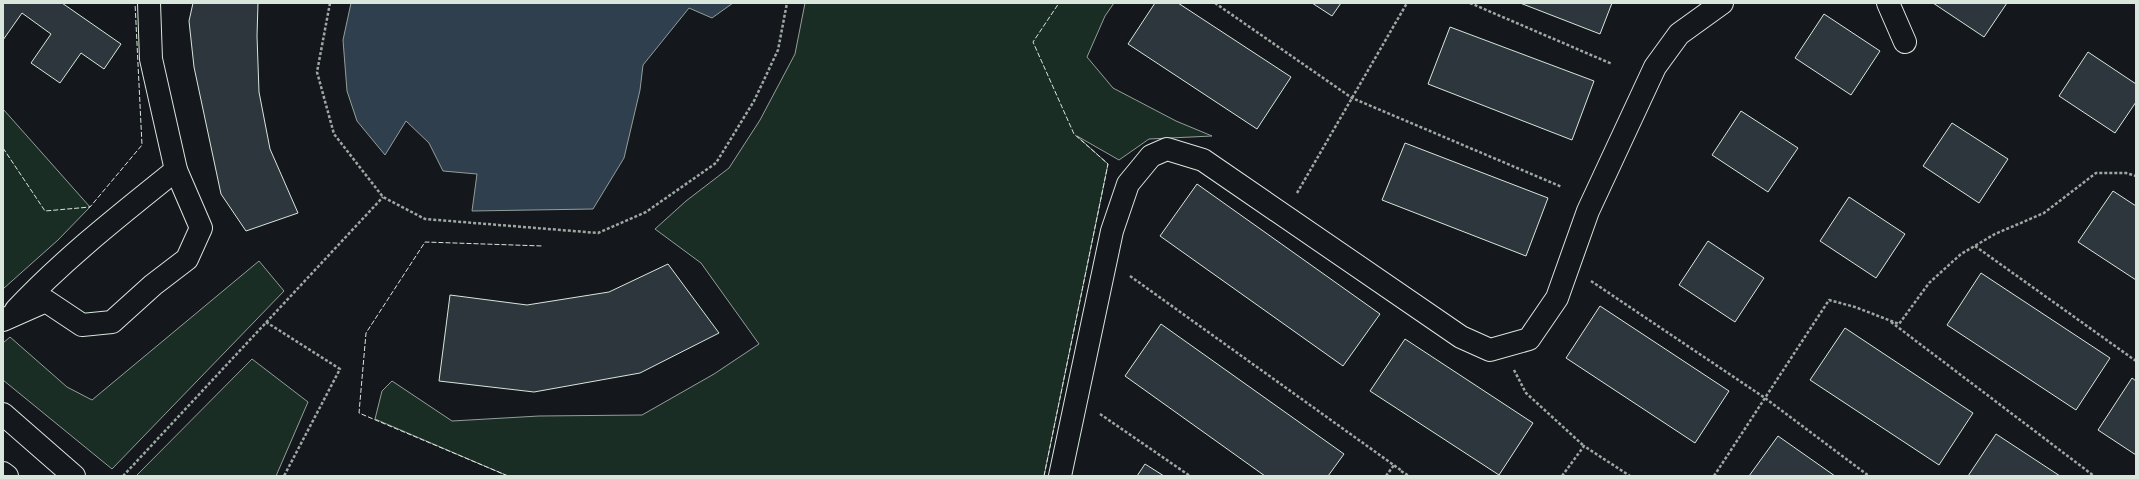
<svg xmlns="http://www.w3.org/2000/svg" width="2139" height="479" font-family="Commissioner,sans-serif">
  <rect width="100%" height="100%" fill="#14181c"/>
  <g fill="#1a2d24" stroke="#939e99">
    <polygon points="805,3 1114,3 1105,16 1087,57 1113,88 1176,121 1212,136 1149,139 1119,160 1077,136 1108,164 1044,476 508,476 375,419 382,391 392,381 452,421 539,416 642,415 714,374 759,344 701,263 655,229 686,201 729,168 760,120 795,54"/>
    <polygon points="3,109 90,207 58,240 3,289"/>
    <polygon points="259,261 284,291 112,469 3,380 3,343 10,337 67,387 92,400"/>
    <polygon points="252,359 308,402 276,476 136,476"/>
  </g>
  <polygon fill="#2f3f4d" stroke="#939e99" points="351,3 733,3 712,18 689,8 643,65 640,90 624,158 593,209 472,211 477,174 443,171 429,143 406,121 385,155 357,121 347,91 343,40"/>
  <g fill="#2c363c" stroke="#d8e6dc">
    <polygon points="3,3 62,3 121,44 104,69 81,53 60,83 31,63 51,34 22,13 3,40"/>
    <polygon points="193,3 258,3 257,36 259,92 270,149 298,213 246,231 221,194 194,67 189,21"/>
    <polygon points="1155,3 1178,3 1291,77 1257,129 1128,44"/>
    <polygon points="1312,3 1341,3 1332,16"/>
    <polygon points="1520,3 1612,3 1600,34"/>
    <polygon points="1933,3 2007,3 1984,37"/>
    <polygon points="1824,14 1880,51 1851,95 1795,58"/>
    <polygon points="1450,27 1594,81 1572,140 1428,84"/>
    <polygon points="2088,52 2136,84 2136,102 2115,133 2059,96"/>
    <polygon points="1741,111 1798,148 1768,192 1712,155"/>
    <polygon points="1952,123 2008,159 1979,203 1923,166"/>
    <polygon points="1405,143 1548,198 1526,256 1382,200"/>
    <polygon points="1197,184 1380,314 1343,366 1160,236"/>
    <polygon points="2113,191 2136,206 2136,280 2078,242"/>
    <polygon points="1849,197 1905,234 1876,278 1820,241"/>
    <polygon points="1708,241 1764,278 1735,322 1679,285"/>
    <polygon points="668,264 719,333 640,373 534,392 439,381 450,295 527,305 609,292"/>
    <polygon points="1981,273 2110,358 2076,410 1947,325"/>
    <polygon points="1600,306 1729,391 1695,443 1566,358"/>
    <polygon points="1161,324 1344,454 1328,476 1265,476 1125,376"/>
    <polygon points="1845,328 1973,413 1939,465 1810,380"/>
    <polygon points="1405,339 1533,423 1499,475 1370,391"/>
    <polygon points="2132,378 2136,381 2136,455 2098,430"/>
    <polygon points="1996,434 2060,476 1968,476"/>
    <polygon points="1778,436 1835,476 1749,476"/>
    <polygon points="1145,464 1164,476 1137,476"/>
  </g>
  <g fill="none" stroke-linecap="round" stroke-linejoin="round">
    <defs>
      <g id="minor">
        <polyline points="1888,3 1905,42"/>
        <path d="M16 310C65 258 120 215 176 170"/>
        <polyline points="3,320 46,301 82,325 112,322 153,285 187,259 201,228 176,170 151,59 149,3"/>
        <polyline points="1060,476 1112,231 1128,184 1151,156 1167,149 1203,160 1461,337 1490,350 1529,339 1557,298 1588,211 1655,67 1679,34 1722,3"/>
      </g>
      <g id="tertiary">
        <polyline points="3,414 74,476"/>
        <polyline points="3,473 7,476"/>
      </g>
    </defs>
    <use href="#minor" stroke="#d8e6dc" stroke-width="24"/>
    <use href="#tertiary" stroke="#d8e6dc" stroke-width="24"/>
    <g stroke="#9da8a2" stroke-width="2.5" stroke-dasharray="3 2" stroke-linecap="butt">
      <polyline points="330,3 317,72 334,134 383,197 425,219 598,233 646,212 716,163 754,101 778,50 787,3"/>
      <polyline points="1215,3 1352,98 1562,187"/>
      <polyline points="1470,3 1612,64"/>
      <polyline points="1297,193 1407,3"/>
      <polyline points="1975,246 2136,361"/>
      <polyline points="1130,276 1402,471"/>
      <polyline points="1591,281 1765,398 1869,476"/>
      <polyline points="266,322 340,369 284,476"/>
      <polyline points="1891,322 2094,476"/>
      <polyline points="1514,370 1526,393 1584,446"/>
      <polyline points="1100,414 1190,476"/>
      <polyline points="1401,471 1409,476"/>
      <polyline points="123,476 383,197"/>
      <polyline points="1386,476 1394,465"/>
      <polyline points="1562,476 1584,446 1630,476"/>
      <polyline points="1714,476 1829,300 1855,307 1899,324 1929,283 1961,254 1995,234 2044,213 2096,173 2126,173 2136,176"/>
    </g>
    <use href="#minor" stroke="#14181c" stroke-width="22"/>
    <use href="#tertiary" stroke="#14181c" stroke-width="22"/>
    <g stroke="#d8e6dc" stroke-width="1" stroke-dasharray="5 2" stroke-linecap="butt">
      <polyline points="3,148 45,211 90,207 142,145 135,3"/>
      <polyline points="508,476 359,413 366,333 425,242 543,246"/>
      <polyline points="1044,476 1108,164 1074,134 1033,42 1059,3"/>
    </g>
  </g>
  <rect width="2139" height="479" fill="none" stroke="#d8e6dc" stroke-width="8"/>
</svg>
